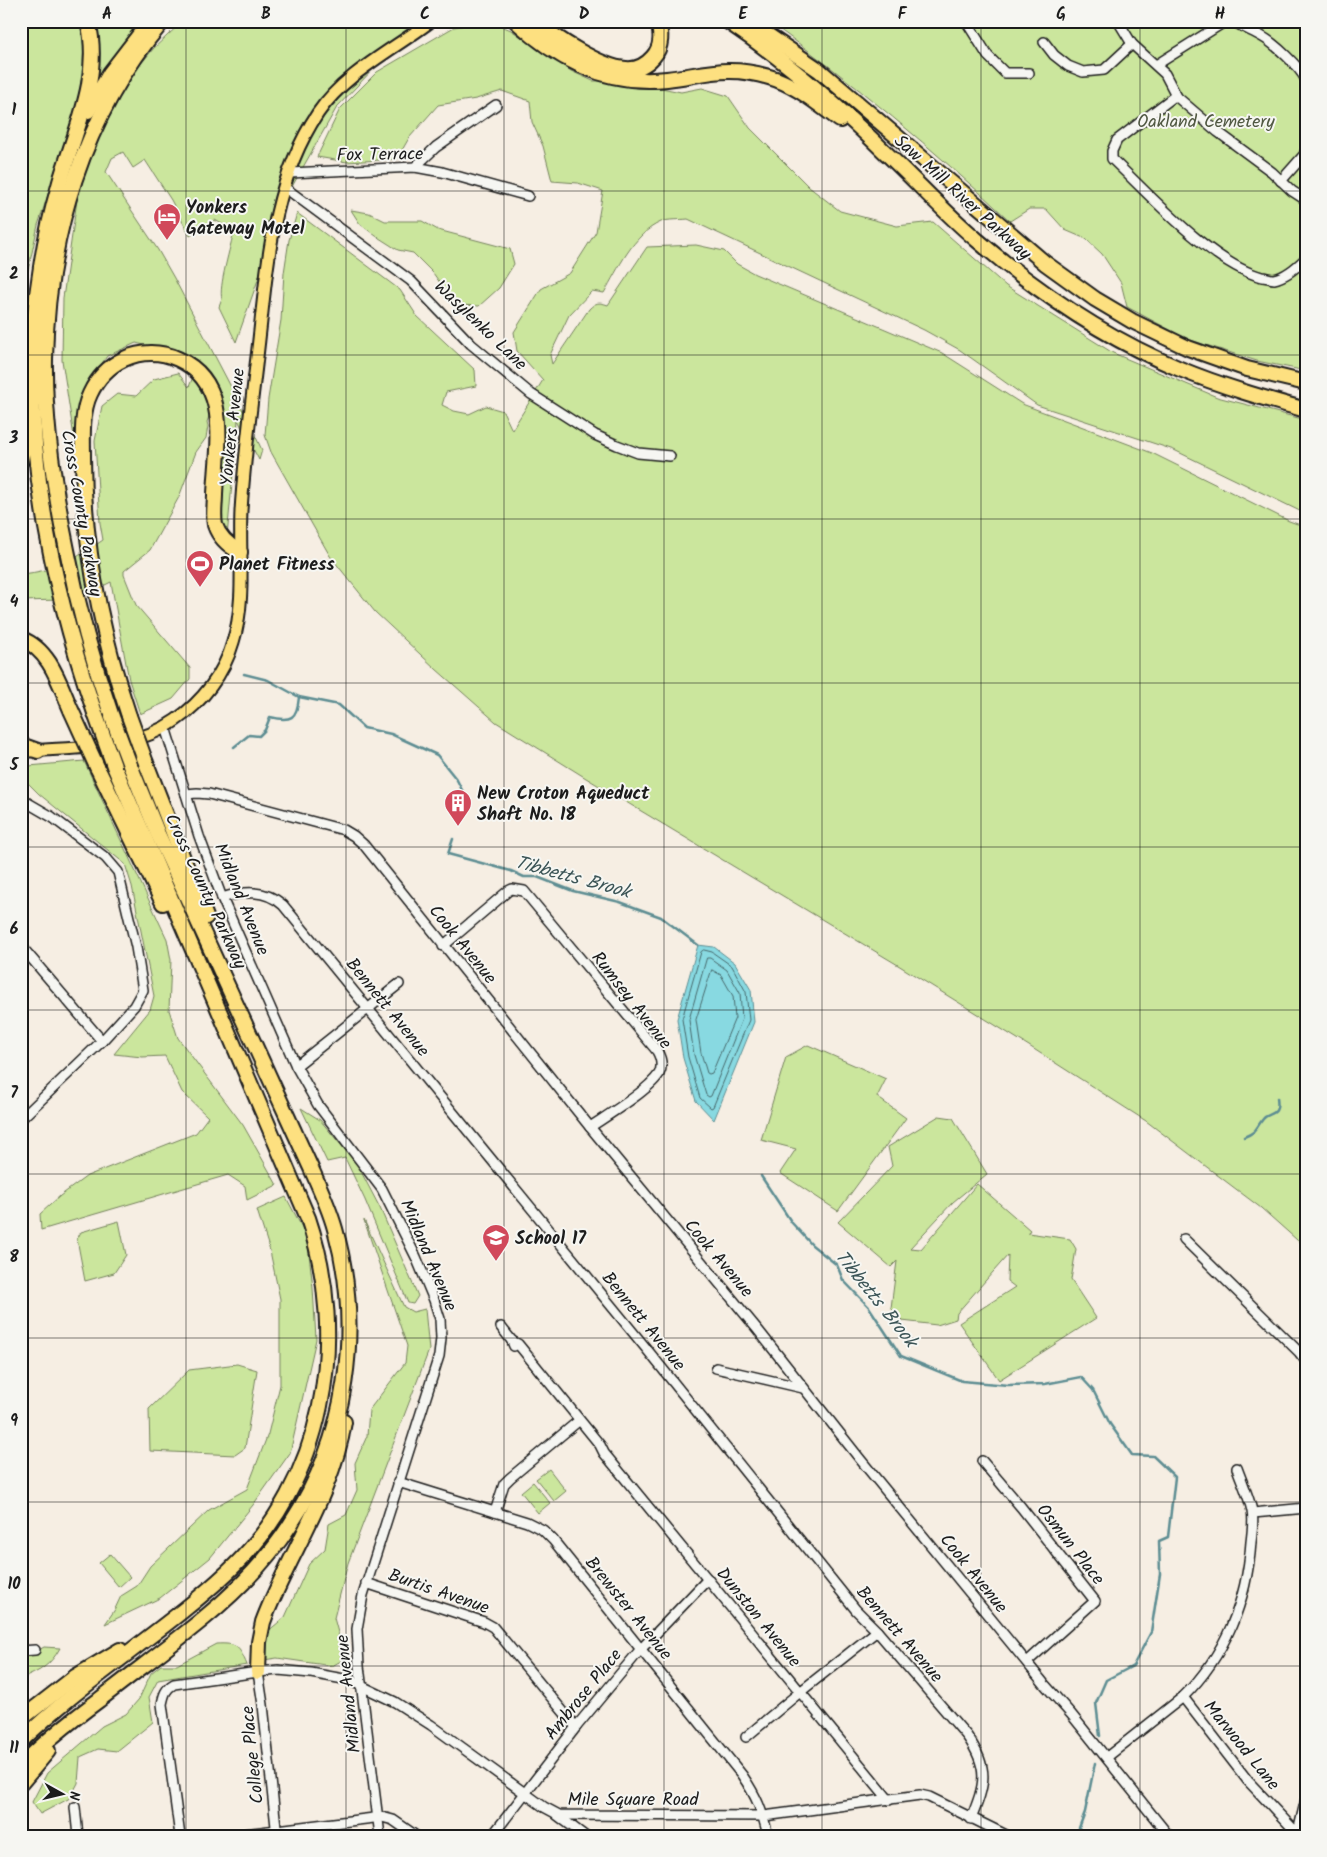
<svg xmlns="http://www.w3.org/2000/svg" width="1327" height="1857" font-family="Kalam,sans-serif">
  <rect width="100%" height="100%" fill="#f6eee3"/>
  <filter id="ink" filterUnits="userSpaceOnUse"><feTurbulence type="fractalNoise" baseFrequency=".02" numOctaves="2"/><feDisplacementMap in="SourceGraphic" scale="10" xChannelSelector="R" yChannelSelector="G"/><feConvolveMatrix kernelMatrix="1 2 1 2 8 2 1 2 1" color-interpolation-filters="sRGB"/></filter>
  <g filter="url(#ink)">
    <g fill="#cbe69d" stroke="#74815c">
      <polygon points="21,21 82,21 87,42 86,67 72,122 38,225 28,271 21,343"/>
      <path d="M95 21H143L128 37 98 85C100 63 101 42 95 21Z"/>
      <path d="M183 21H419L337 107 289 192 236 342 219 307 222 299C218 288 231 245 234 231L215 220 190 236 171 200 145 160 133 168 123 152 112 158 106 172 158 250 174 278 240 404 262 450 259 460 238 420 227 537 220 529 216 397 207 422 208 426 206 438 196 452 179 497 150 550 124 571V575L136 605 190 668V679L173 699 140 714 129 680 111 582 105 585 61 600 21 601V574C56 571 75 559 103 540L100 523 95 441 102 406 117 394 136 396 154 379 178 373 189 387 197 366 177 353 136 343 107 356 81 394 74 437 62 360 63 298 77 200 89 158 128 80 153 49Z"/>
      <path d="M490 21 511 30 571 71 593 81H627L681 92 702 88 728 96 750 128 809 187 840 211 897 226 933 222 1006 286 1113 353 1217 397 1306 420V514L1174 450 1037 405 960 350 924 330 688 219C680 220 668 219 661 222 633 234 618 269 604 293L592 291 569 315 550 355 552 364 589 309C596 302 599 302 608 305L647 247 696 245 724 251 737 264 755 274 942 353 1022 404 1152 453 1289 521 1306 527V1248L1261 1208 1146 1121 1029 1046 898 965 586 778 496 722 436 669 375 612 330 556 271 452 265 435 268 399 281 320 284 273 289 240 297 213 400 290 417 316 475 370 476 386 446 392 442 405 454 411 469 414 486 406 503 411 512 430 543 380 517 351 514 332 541 289 570 273 596 232 603 191 578 183 552 181 543 146 532 122 530 101 502 91 476 99 438 105 409 138 397 159 347 162 317 157 340 109 377 72 454 27Z"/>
      <path d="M768 21H1306V371L1257 361 1187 339 1127 307 1121 283 1102 254 1086 239 1065 230 1046 209H1029L1010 221C934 149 853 82 768 21Z"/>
      <polygon points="351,210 369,213 385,221 422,221 438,230 510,249 514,264 499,288 479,306 456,305 433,273 413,253 398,250 376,236 360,224"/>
      <polygon points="84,761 167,939 171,960 169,1010 178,1038 243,1125 277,1185 247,1200 245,1186 228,1175 41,1230 40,1214 60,1196 87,1176 196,1133 208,1117 182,1092 165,1056 142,1057 114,1054 150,1010 154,996 132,886 125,864 39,794 22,777 29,766"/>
      <polygon points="808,1045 886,1079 877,1097 906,1118 838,1211 780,1173 796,1149 761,1140 786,1057"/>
      <polygon points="301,1108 320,1120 357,1164 380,1208 418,1296 413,1304 408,1303 365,1200 345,1158 327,1162"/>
      <polygon points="939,1116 953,1118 987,1174 953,1202 910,1248 921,1249 977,1184 1030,1230 1028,1233 1070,1239 1076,1249 1071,1280 1096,1318 999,1380 959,1323 1015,1287 1007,1281 1008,1255 957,1313 956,1319 937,1325 902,1321 891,1308 897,1261 891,1267 838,1222 892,1166 888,1147"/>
      <polygon points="286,1197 307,1237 313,1288 316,1339 290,1453 253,1505 210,1558 160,1598 105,1624 114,1611 121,1596 137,1586 150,1566 209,1510 247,1489 268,1434 280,1385 280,1299 270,1251 257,1210"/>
      <polygon points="364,1220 404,1307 413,1312 425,1309 429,1350 348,1563 334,1618 340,1640 341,1661 332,1666 277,1658 264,1660 267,1632 285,1617 309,1564 325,1549 329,1524 346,1515 357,1490 355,1463 367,1436 369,1410 405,1363 407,1346"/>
      <polygon points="119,1221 126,1255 114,1273 85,1281 77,1239 81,1232"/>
      <polygon points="237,1364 257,1370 245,1448 235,1455 150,1451 149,1409 189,1370"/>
      <polygon points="549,1469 566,1491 554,1501 536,1479"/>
      <polygon points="533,1482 550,1503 538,1513 521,1492"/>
      <polygon points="110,1554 130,1577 119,1587 99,1563"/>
      <path d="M216 1644C237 1643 239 1646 247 1665L158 1680 149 1697 153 1722 117 1751 98 1749 80 1757 78 1783 70 1798 40 1814 32 1802 47 1773 102 1726 126 1714 139 1699 151 1673 161 1665H177Z"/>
      <path d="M44 1647 60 1648C50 1666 40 1671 21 1679V1657L30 1655Z"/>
    </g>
    <polygon fill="#88d9e1" stroke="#5d8d92" points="698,945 714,947 735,963 751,990 754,1022 714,1120 696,1101 683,1058 677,1019"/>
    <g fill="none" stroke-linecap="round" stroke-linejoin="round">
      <g stroke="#47686b" stroke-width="1">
        <polygon points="704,950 712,952 732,966 746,992 749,1020 713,1107 711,1108 700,1098 688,1057 682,1019 701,952"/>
        <polygon points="707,958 710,958 727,970 740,993 742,1019 711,1096 709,1097 706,1095 694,1055 689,1020"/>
        <polygon points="712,970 721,975 733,996 735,1018 712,1073 709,1074 707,1073 701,1053 696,1020"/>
      </g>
      <g stroke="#5d8d92" stroke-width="2.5">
        <polyline points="244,674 268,680 299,697 339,705 364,728 391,734 437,755 457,780 463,792 459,820"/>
        <path d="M234 747 249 735 259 736 265 730 270 717C291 722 297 719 299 697"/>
        <polyline points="453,839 448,854 511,871 524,877 537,877 573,891 620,902 661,917 698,945"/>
        <path d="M1244 1137C1257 1132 1255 1129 1263 1119 1269 1111 1280 1118 1277 1098"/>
        <polyline points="761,1176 792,1223 812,1245 837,1265 843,1280 869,1307 901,1356 962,1381 1008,1385 1045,1384 1081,1377 1093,1390 1110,1424 1132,1455 1153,1456 1175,1477 1168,1537 1159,1541 1160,1574 1151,1632 1133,1666 1106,1680 1096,1703 1100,1736"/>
        <polyline points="1076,1836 1085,1812 1095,1763"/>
      </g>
      <defs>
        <g id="minor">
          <polyline points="966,21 988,56 1005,73 1029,73"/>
          <polyline points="1118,21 1132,44 1165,74 1177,97 1218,132 1272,172 1292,191 1306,200"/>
          <path d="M1233 21C1242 27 1252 31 1261 36 1274 43 1300 67 1306 80"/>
          <polyline points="1044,42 1054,55 1068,66 1083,72 1104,70 1132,44"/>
          <polyline points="1156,65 1226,21"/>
          <path d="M1176 95 1117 140 1112 151V159C1150 195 1212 264 1262 277 1266 277 1270 279 1274 279 1285 277 1298 266 1306 258"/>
          <polyline points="415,167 436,147 496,105"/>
          <polyline points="290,173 415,167 442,172 528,196"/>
          <polyline points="1281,181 1304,155 1306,150"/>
          <polyline points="284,187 411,281 471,344 531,394 595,435 617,445 638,453 670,456"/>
          <polyline points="165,727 199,836 222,898 296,1066 318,1105 382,1189 416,1257 434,1300 440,1319 441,1338 439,1356 363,1595 357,1629 359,1666 380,1836"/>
          <polyline points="186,794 197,793 209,794 344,830 354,836 364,845 590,1127 758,1330 860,1459 1046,1686 1071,1714 1169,1836"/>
          <polyline points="21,799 52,817 85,842 106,858 118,872 136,947 143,990 134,1006 102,1041 21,1119"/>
          <path d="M222 898C244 891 265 889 283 905L645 1347 856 1610 877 1631 967 1736C990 1769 985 1784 971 1819"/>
          <polyline points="21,946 102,1041"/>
          <path d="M443 946 508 891 512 889 524 891 657 1051C661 1058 663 1066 659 1074 648 1091 608 1115 590 1127"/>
          <polyline points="296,1066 399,984"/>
          <polyline points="1184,1239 1299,1352 1306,1361"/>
          <polyline points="501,1327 512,1341 514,1346"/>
          <polyline points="512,1341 518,1344 600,1445 604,1453 889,1800"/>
          <polyline points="716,1368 803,1388"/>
          <polyline points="982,1461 1021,1507 1095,1601 1027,1662"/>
          <path d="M398 1482 527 1522 543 1530 553 1540 742 1775C757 1797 762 1810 768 1836"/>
          <polyline points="495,1512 504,1484 510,1478 576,1423"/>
          <polyline points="1253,1513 1306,1508"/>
          <polyline points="366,1583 484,1622 493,1627 576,1727"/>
          <polyline points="21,1651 35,1650"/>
          <polyline points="258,1672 263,1705 277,1836"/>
          <polyline points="1183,1697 1248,1781 1298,1834"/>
          <polyline points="746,1737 800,1692 877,1631"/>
          <path d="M1107 1757 1183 1697C1225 1656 1247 1601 1251 1542 1252 1533 1254 1521 1252 1511 1249 1497 1242 1482 1237 1468"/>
          <polyline points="75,1807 78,1836"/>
          <polyline points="557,1815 585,1836"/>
          <path d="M180 1836 162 1704C164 1695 165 1689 174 1684L258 1672 278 1670 311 1673 349 1680 395 1702 431 1725 544 1807 559 1815 764 1816 920 1795 929 1797 1008 1836"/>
          <polyline points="227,1836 382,1817 393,1820 416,1836"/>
          <polyline points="492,1836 576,1727 640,1650 708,1579"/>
          <polyline points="1297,1836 1306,1799"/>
        </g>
        <path id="major" d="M30 751C79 747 134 750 176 720 202 702 224 674 233 642 246 601 239 554 241 511 244 460 251 408 257 357 267 274 270 185 318 113 345 73 393 50 431 21"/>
        <g id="highway">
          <path d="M88 21C102 77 75 130 60 182 52 210 45 239 41 267 16 416 47 574 96 716"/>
          <path d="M516 21C558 60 607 86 667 79 707 74 728 65 769 77 795 84 818 104 840 120"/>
          <path d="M535 21C554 37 601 68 626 69 636 70 646 65 653 57 662 47 662 33 657 21"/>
          <path d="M727 21C785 60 837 105 887 154 917 182 945 213 977 240 1038 292 1105 338 1180 369 1221 386 1263 398 1306 410"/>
          <polyline points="747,21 819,70 1045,263 1095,299 1132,321 1188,348 1247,369 1306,383"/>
          <polyline points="88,111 110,73 150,21"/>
          <polyline points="21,460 28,420"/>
          <path d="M21 639C50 649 60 685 71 710"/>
          <path d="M129 716C101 632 83 546 83 457 83 437 81 413 90 394 97 379 109 366 124 359 141 351 161 351 178 359 232 383 217 447 215 494 215 504 213 515 215 525 219 537 229 546 240 552"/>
          <path d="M112 717C93 663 78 607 67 550 54 488 44 423 45 359 47 237 83 115 163 21"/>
          <polyline points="21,745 38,751"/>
          <polyline points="146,763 206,917"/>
          <polyline points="97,767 163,903"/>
          <path d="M258 1672 259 1642 263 1622C288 1555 333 1494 344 1422"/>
          <polyline points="21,1719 75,1677 120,1650"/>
          <path d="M21 1741C86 1678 164 1632 229 1571 325 1482 349 1339 308 1218L114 766"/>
          <path d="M21 1766C45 1741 72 1720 99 1700 133 1673 169 1647 203 1619 236 1592 267 1561 290 1525 347 1439 363 1329 335 1229 329 1207 319 1186 310 1166L158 834 130 765"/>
          <polyline points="21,1783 48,1751"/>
        </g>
      </defs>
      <use href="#minor" stroke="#1c1c1c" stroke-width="12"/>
      <use href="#major" stroke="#1c1c1c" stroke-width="15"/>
      <use href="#highway" stroke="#1c1c1c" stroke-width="18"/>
      <use href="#minor" stroke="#f6f6f2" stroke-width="9"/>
      <use href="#major" stroke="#fde080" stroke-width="11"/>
      <use href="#highway" stroke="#fde080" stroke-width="14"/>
      <defs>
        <g id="highway-bridge">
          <polyline points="71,710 97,767"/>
          <polyline points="96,716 114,766"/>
          <polyline points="129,716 146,763"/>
          <polyline points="112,717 130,765"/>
        </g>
      </defs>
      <use href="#highway-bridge" stroke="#1c1c1c" stroke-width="18" stroke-linecap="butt"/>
      <use href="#highway-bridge" stroke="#fde080" stroke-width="14"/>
    </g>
  </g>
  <path fill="none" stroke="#1c1c1c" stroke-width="1" stroke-opacity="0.55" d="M186 21V1836M346 21V1836M504 21V1836M664 21V1836M822 21V1836M981 21V1836M1140 21V1836M21 191H1306M21 355H1306M21 519H1306M21 683H1306M21 847H1306M21 1010H1306M21 1174H1306M21 1338H1306M21 1502H1306M21 1666H1306"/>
  <defs>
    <symbol id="hotel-pin" viewBox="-11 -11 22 30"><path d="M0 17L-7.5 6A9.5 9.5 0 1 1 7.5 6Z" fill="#d1495b" stroke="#f6f6f2"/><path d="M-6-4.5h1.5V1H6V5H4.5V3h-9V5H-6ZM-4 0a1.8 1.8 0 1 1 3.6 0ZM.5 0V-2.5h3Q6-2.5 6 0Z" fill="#fff"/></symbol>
    <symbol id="stadium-pin" viewBox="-11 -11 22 30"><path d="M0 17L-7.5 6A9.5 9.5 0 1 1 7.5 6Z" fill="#d1495b" stroke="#f6f6f2"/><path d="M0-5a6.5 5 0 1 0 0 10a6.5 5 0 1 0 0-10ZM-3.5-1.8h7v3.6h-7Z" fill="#fff"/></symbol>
    <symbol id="building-pin" viewBox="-11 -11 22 30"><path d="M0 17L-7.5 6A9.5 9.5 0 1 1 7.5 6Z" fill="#d1495b" stroke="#f6f6f2"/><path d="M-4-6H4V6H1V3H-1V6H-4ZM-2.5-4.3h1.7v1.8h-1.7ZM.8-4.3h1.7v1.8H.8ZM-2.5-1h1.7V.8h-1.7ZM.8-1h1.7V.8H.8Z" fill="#fff"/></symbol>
    <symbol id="school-pin" viewBox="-11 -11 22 30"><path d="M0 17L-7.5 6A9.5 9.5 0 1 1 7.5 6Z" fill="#d1495b" stroke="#f6f6f2"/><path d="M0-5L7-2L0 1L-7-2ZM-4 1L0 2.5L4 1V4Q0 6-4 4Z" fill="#fff"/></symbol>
  </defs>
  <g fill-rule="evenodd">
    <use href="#hotel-pin" x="151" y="201" width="32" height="43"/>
    <use href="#stadium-pin" x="184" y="548" width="32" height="43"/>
    <use href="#building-pin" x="442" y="787" width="32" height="43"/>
    <use href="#school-pin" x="480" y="1222" width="32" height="43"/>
  </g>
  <g text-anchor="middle" stroke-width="4" stroke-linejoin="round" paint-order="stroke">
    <g font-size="18" fill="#515943" stroke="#f6f6f2">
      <text x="1206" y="127">Oakland Cemetery</text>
    </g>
    <g font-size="18" fill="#1c1c1c" stroke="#f6f6f2">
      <text transform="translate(380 154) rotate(-1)" y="6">Fox Terrace</text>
      <text transform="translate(963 197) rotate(42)" y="6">Saw Mill River Parkway</text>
      <text transform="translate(481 325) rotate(44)" y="6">Wasylenko Lane</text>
      <text transform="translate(232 427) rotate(-84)" y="6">Yonkers Avenue</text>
      <text transform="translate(82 513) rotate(80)" y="6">Cross County Parkway</text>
      <text transform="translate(206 891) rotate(65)" y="6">Cross County Parkway</text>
      <text transform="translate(242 899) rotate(68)" y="6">Midland Avenue</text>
      <text transform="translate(463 944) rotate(51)" y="6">Cook Avenue</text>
      <text transform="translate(632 1000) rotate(52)" y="6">Rumsey Avenue</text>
      <text transform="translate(388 1007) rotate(51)" y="6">Bennett Avenue</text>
      <text transform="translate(429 1255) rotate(67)" y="6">Midland Avenue</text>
      <text transform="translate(719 1258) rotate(50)" y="6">Cook Avenue</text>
      <text transform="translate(644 1321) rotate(51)" y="6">Bennett Avenue</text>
      <text transform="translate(1071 1544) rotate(52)" y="6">Osmun Place</text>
      <text transform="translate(974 1573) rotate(51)" y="6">Cook Avenue</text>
      <text transform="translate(439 1591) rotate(19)" y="6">Burtis Avenue</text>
      <text transform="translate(629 1608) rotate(51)" y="6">Brewster Avenue</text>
      <text transform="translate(759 1617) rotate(51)" y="6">Dunston Avenue</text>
      <text transform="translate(900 1634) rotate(49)" y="6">Bennett Avenue</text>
      <text transform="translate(348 1694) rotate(-96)" y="6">Midland Avenue</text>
      <text transform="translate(583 1694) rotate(-51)" y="6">Ambrose Place</text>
      <text transform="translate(1242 1745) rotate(51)" y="6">Marwood Lane</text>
      <text transform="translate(252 1755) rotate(-96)" y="6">College Place</text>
      <text x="633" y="1805">Mile Square Road</text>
    </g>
    <g font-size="18" font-weight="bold" fill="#1c1c1c" stroke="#f6f6f2" text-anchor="start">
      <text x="186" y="213">Yonkers<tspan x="186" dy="21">Gateway Motel</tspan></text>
      <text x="219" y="570">Planet Fitness</text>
      <text x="477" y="799">New Croton Aqueduct<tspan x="477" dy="21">Shaft No. 18</tspan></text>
      <text x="515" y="1244">School 17</text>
    </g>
    <g font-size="19" font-style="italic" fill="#3c5557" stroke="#f6f6f2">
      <text transform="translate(573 876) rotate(15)" y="7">Tibbetts Brook</text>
      <text transform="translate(877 1298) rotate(51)" y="7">Tibbetts Brook</text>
    </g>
  </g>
  <rect width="1327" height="1857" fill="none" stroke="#f6f6f2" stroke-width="55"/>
  <g transform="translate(62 1794) rotate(98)" stroke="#f6f6f2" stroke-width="4" paint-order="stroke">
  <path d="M0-4L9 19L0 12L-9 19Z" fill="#1c1c1c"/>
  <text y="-8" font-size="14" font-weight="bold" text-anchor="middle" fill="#1c1c1c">N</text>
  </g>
  <rect x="28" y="28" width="1272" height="1802" fill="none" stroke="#1c1c1c" stroke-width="2"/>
  <g font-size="16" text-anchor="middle" font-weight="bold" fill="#1c1c1c">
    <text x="107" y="19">A</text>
    <text x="266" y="19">B</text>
    <text x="425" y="19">C</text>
    <text x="584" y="19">D</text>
    <text x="743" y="19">E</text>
    <text x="902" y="19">F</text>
    <text x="1061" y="19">G</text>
    <text x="1220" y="19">H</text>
    <text x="14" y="115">1</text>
    <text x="14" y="279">2</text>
    <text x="14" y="443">3</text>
    <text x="14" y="607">4</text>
    <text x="14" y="770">5</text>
    <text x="14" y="934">6</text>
    <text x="14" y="1098">7</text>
    <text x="14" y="1262">8</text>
    <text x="14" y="1426">9</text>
    <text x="14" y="1589">10</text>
    <text x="14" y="1753">11</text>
  </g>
</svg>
